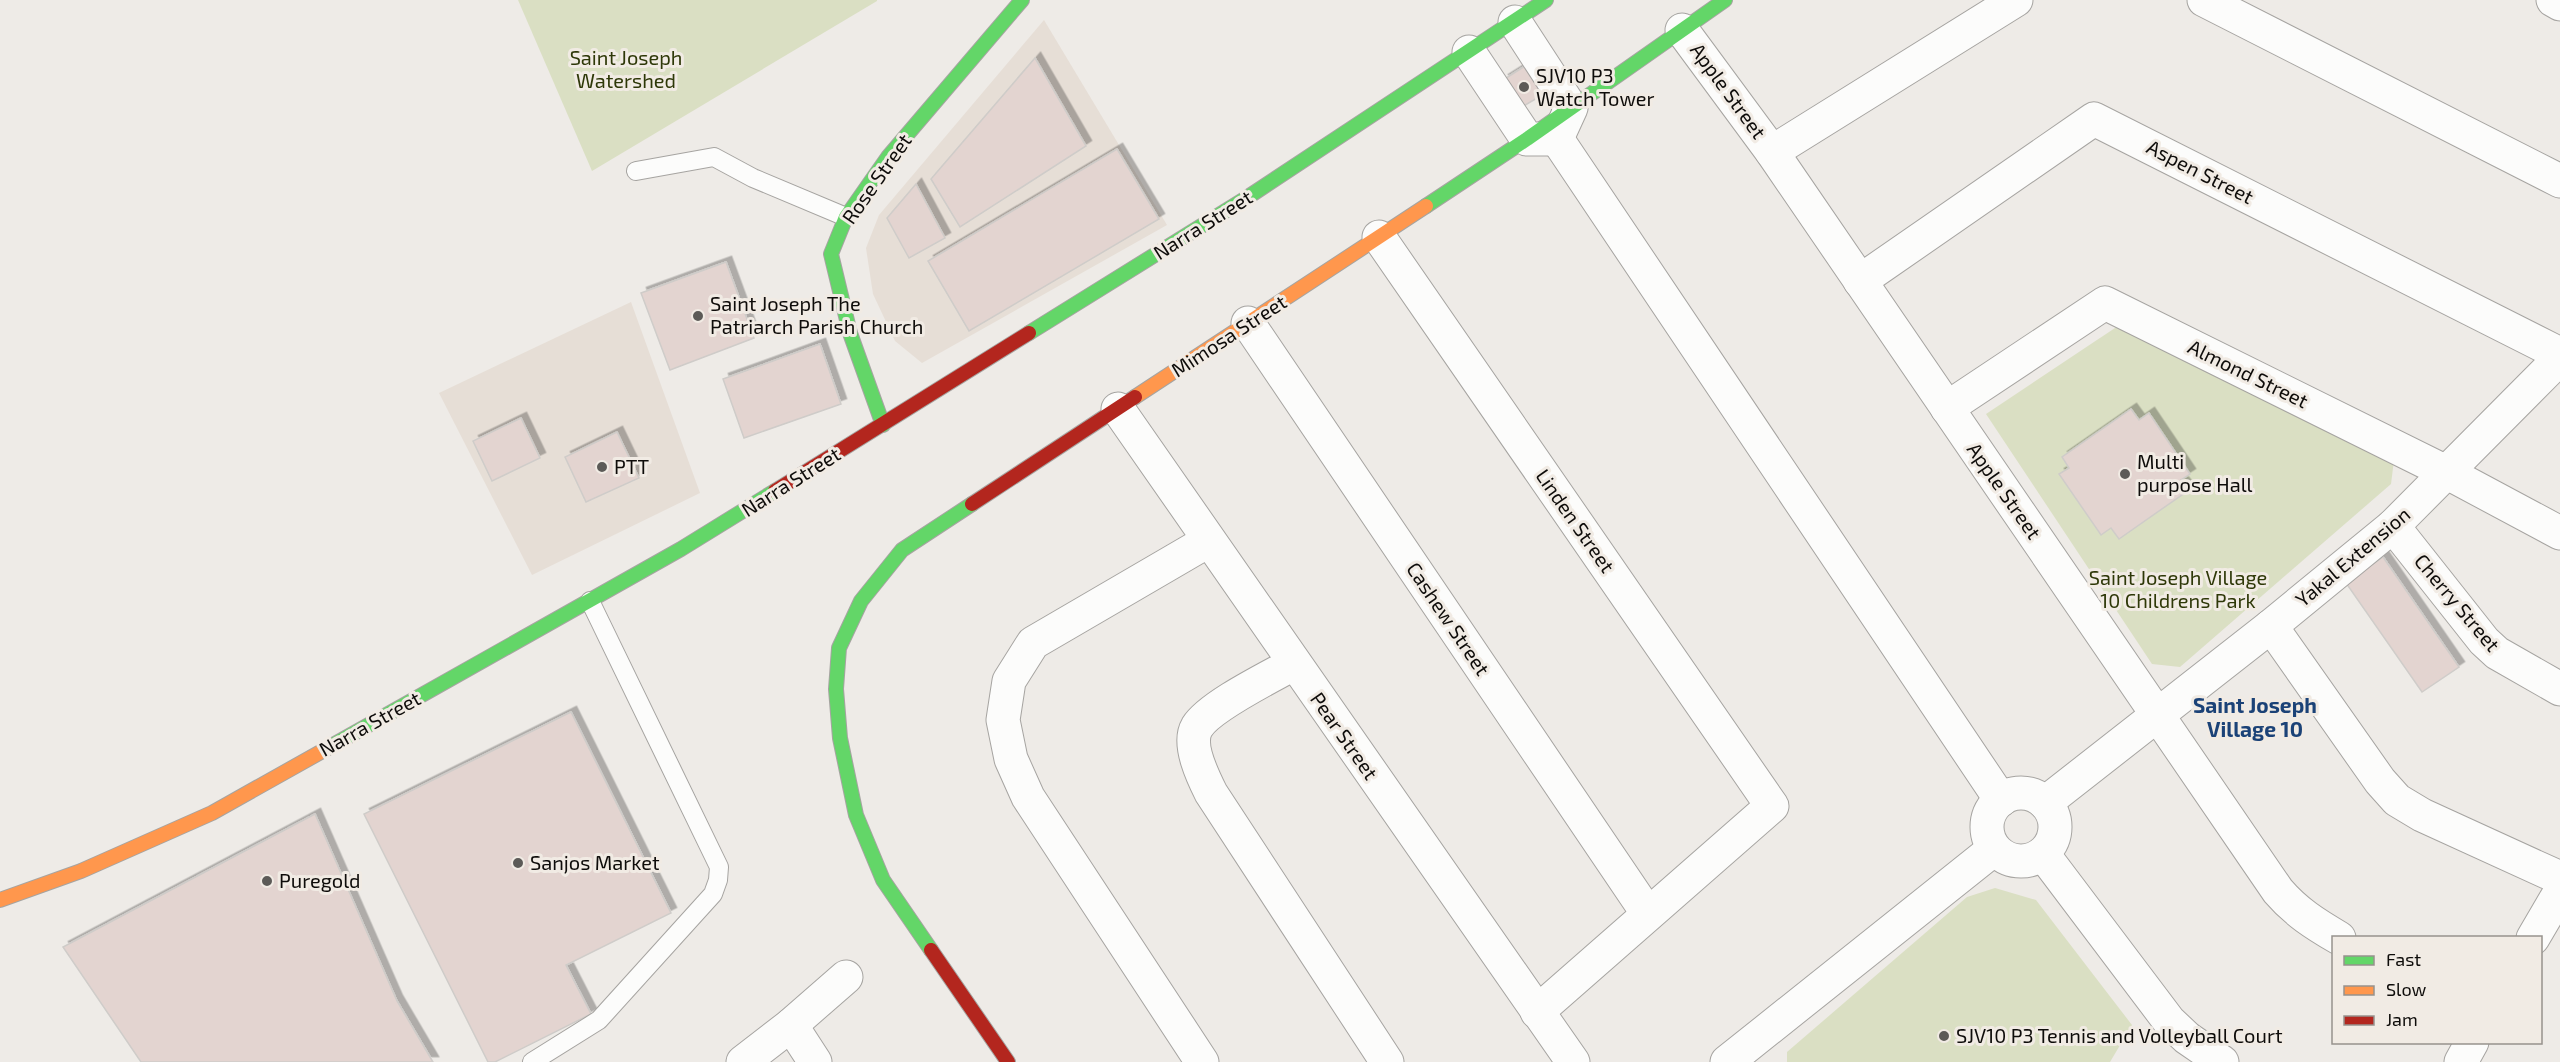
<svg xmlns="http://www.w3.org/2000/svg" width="2560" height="1062" font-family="'Exo 2',sans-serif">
  <defs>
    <filter id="shadow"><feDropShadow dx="5.5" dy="-5.5" stdDeviation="0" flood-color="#0004"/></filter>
  </defs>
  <rect width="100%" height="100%" fill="#eeebe7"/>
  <g fill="#e6ded6">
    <polygon points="1044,20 1167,225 922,363 895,341 873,294 866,248 879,215"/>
    <polygon points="631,302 700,493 532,575 439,393"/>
  </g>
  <g fill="#dadfc3">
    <polygon points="518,0 877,0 877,1 592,171"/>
    <polygon points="2124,322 2394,460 2391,484 2180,667 2152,664 1986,414"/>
    <polygon points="1995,888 2036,900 2132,1025 2110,1062 1787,1062 1787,1052 1967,897"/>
  </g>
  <g fill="#e3d4d0" stroke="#cfccc9" stroke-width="1.5" filter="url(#shadow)">
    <polygon points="1035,58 1086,146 960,227 931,179"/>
    <polygon points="1525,66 1544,94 1522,107 1503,80"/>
    <polygon points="1117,149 1159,219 969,331 928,261"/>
    <polygon points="916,184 945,238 909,258 887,218"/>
    <polygon points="726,262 754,338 670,370 641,293"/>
    <polygon points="820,344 841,404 744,438 723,379"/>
    <polygon points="2131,409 2139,420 2149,413 2190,474 2181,480 2189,490 2119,539 2111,528 2101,535 2059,474 2069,468 2062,457"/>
    <polygon points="521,418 540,458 492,481 473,441"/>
    <polygon points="617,432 639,478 586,502 565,457"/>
    <polygon points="2383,557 2459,667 2422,692 2346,583"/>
    <polygon points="571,712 671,913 566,965 591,1014 495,1062 488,1062 364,814"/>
    <polygon points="315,814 397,1001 433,1062 141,1062 63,947"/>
  </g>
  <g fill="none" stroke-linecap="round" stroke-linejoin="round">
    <defs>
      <g id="lane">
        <polyline points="636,171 714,157 753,178 846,217"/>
        <polyline points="532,1062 599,1020 713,894 718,880 719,867 590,601"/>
      </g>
      <g id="street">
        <polyline points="2204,0 2560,181"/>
        <polyline points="2553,0 2560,4"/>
        <polyline points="1515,22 1571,108 1560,132"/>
        <path d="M1682 30 1772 152 2278 891C2296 912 2315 924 2339 938"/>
        <polyline points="1469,52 1527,139 1555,139"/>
        <polyline points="1557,139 2001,800"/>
        <polyline points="1772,152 2016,0"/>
        <polyline points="1379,237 1772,806 1537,1012"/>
        <polyline points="1860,281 2094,119 2560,354"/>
        <polyline points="1248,323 1648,914"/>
        <polyline points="1947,408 2105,303 2446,472 2560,533"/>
        <polyline points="1118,409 1573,1062"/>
        <polyline points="2393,526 2484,641 2497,653 2560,689"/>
        <polyline points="2271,626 2380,781 2397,800 2422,815 2560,878"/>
        <path d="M1293 664C1270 677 1210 706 1197 727 1187 744 1203 777 1211 793L1387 1062"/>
        <circle cx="2021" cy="827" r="34"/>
        <polyline points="2045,803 2271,626 2393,526 2560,358"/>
        <polyline points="2043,854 2169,1021 2187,1038 2222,1062"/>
        <polyline points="2533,938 2560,892"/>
        <polyline points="791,1025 815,1062"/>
        <polyline points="743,1062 791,1025 846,977"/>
        <polyline points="1202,1062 1028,797 1011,759 1003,720 1009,681 1033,643 1208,541"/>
        <polyline points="1727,1062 1994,849"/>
        <polyline points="2461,1062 2472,1042"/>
      </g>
      <g id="fast">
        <polyline points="1426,206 1527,139 1725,0"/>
        <polyline points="1029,333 1248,197 1546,0"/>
        <polyline points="883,425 850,333 831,254 846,217 888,157 1022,0"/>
        <polyline points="326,749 681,549 775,491"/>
        <polyline points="931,950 883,880 856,815 840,738 836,689 839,648 861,601 902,550 972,504"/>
      </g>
      <g id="slow">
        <polyline points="1135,397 1426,206"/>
        <polyline points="0,900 81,871 212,813 326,749"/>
      </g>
      <g id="jam">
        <polyline points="775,491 1029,333"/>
        <polyline points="972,504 1135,397"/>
        <polyline points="931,950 1008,1062"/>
      </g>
    </defs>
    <use href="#lane" stroke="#a6a4a1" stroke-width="20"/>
    <use href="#street" stroke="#a6a4a1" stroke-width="35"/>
    <use href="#fast" stroke="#a6a4a1" stroke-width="16"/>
    <use href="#slow" stroke="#a6a4a1" stroke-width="16"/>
    <use href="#jam" stroke="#a6a4a1" stroke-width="16"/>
    <use href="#lane" stroke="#fcfcfb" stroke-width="18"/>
    <use href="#street" stroke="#fcfcfb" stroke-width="33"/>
    <use href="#fast" stroke="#63d668" stroke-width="14"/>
    <use href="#slow" stroke="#ff974d" stroke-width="14"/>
    <use href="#jam" stroke="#b3261e" stroke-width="14"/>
  </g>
  <g fill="#5c5a57" stroke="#f1ebe4" stroke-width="2">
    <circle cx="1524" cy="87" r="6"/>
    <circle cx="698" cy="316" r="6"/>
    <circle cx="602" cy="467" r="6"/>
    <circle cx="2125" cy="474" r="6"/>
    <circle cx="518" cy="863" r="6"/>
    <circle cx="267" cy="881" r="6"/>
    <circle cx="1944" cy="1036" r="6"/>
  </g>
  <g text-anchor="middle" stroke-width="6" stroke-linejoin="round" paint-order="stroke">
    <g font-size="20" fill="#2e3808" stroke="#f1ebe4">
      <text x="626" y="65">Saint Joseph<tspan x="626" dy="23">Watershed</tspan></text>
      <text x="2178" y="585">Saint Joseph Village<tspan x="2178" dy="23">10 Childrens Park</tspan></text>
    </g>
    <g font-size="20" fill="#0e0c0a" stroke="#f1ebe4" text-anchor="start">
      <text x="1536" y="83">SJV10 P3<tspan x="1536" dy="23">Watch Tower</tspan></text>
      <text x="710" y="311">Saint Joseph The<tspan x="710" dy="23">Patriarch Parish Church</tspan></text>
      <text x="2137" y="469">Multi<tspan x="2137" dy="23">purpose Hall</tspan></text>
      <text x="614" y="474">PTT</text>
      <text x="530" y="870">Sanjos Market</text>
      <text x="279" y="888">Puregold</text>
      <text x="1956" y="1043">SJV10 P3 Tennis and Volleyball Court</text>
    </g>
    <g font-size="20" fill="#0e0c0a" stroke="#f1ebe4">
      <text transform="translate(1728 91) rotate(54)" y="7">Apple Street</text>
      <text transform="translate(2200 172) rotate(27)" y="7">Aspen Street</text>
      <text transform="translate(877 179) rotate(-55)" y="7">Rose Street</text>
      <text transform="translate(1203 225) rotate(-32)" y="7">Narra Street</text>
      <text transform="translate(1229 336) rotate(-33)" y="7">Mimosa Street</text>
      <text transform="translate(2248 374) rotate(26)" y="7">Almond Street</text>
      <text transform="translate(791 482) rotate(-32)" y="7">Narra Street</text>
      <text transform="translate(2004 491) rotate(55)" y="7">Apple Street</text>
      <text transform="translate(1575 521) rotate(55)" y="7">Linden Street</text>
      <text transform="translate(2353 557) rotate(-40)" y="7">Yakal Extension</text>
      <text transform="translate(2457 603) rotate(50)" y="7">Cherry Street</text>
      <text transform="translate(1448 619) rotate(56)" y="7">Cashew Street</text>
      <text transform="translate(370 724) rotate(-29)" y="7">Narra Street</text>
      <text transform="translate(1344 736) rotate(55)" y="7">Pear Street</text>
    </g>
    <g font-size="21" font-weight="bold" fill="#1b4277" stroke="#f1ebe4">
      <text x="2255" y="713">Saint Joseph<tspan x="2255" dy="24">Village 10</tspan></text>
    </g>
  </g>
  <rect x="2332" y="936" width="210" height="108" fill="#f1ebe4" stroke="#96928d" stroke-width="1.5"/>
  <rect x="2344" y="956" width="30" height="9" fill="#63d668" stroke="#96928d" stroke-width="1.5"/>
  <text x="2386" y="966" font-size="18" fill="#0e0c0a">Fast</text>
  <rect x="2344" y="986" width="30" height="9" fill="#ff974d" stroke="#96928d" stroke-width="1.5"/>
  <text x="2386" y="996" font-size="18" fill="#0e0c0a">Slow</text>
  <rect x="2344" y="1016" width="30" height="9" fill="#b3261e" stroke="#96928d" stroke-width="1.5"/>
  <text x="2386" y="1026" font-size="18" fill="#0e0c0a">Jam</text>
</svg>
